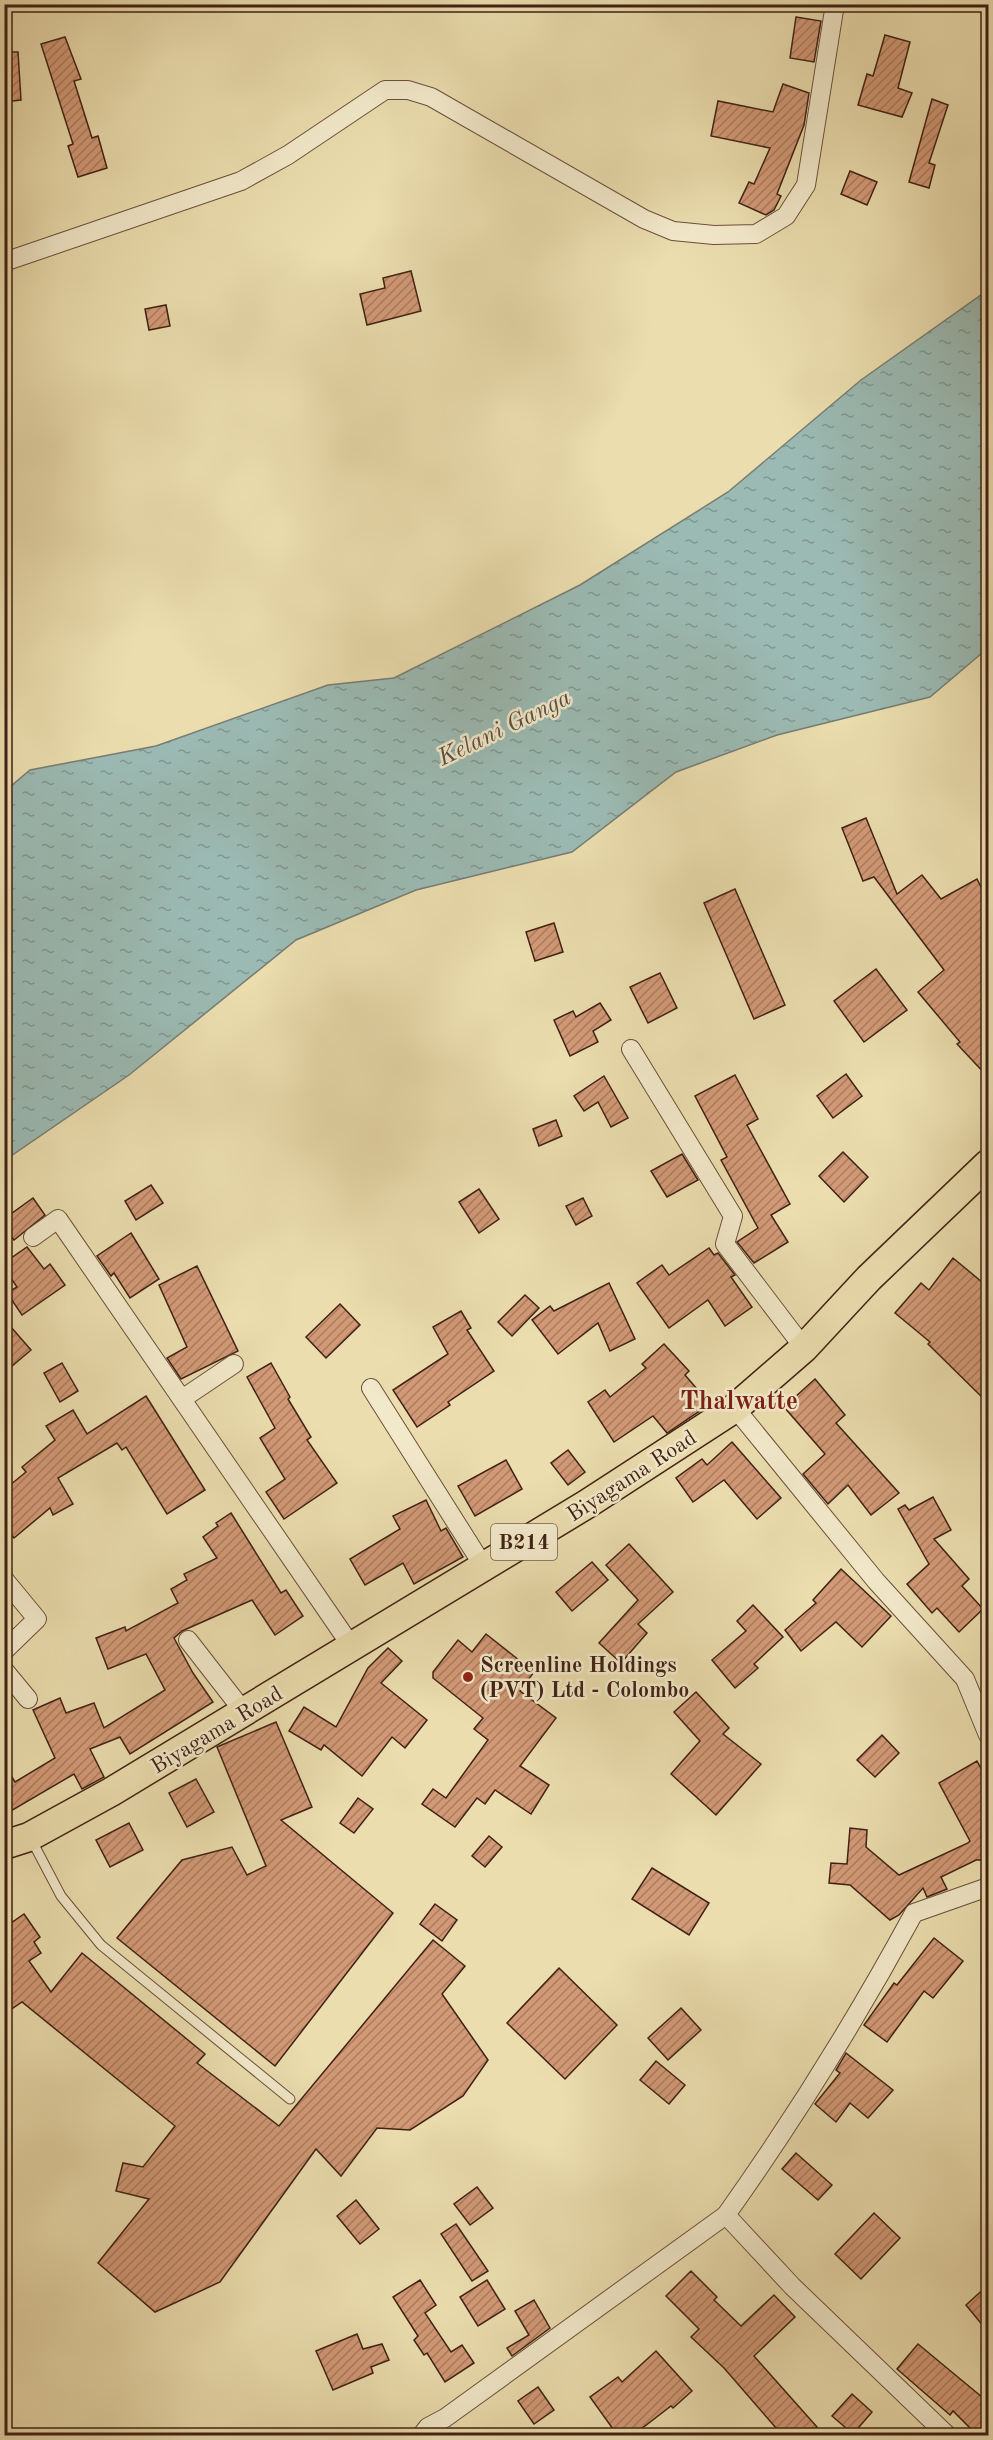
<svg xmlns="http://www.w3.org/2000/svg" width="993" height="2440" font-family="'Old Standard TT',serif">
  <defs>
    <pattern id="water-ripples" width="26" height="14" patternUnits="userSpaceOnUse" patternTransform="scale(1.5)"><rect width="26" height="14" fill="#9bbab3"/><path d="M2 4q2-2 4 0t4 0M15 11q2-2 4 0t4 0" fill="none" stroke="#809790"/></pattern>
    <pattern id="building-hatch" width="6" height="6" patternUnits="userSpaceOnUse" patternTransform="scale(1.5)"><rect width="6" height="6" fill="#d29976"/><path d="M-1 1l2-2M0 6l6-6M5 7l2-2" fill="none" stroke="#ac7c60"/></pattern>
  </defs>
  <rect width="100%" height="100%" fill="#ebddae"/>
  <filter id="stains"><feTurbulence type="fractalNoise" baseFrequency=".00333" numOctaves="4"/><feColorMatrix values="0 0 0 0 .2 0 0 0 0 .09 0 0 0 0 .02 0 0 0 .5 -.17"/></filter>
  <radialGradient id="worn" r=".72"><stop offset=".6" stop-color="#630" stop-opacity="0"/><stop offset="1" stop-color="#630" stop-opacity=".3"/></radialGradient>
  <polygon fill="url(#water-ripples)" stroke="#777d73" stroke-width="1.5" points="988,290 988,648 930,697 777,735 676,772 572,852 416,890 296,940 129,1075 5,1160 5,791 30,770 156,746 328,685 394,678 580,585 728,492 861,380"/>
  <g fill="url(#building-hatch)" stroke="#402114" stroke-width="1.5">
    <polygon points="796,17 821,21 814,62 790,58"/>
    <polygon points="885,35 910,42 898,88 912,93 902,117 858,105 867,74 873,76"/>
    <polygon points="65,37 81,79 74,81 92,138 98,136 107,168 78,177 68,146 73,144 41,44"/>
    <polygon points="4,52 18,52 21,100 4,102"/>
    <polygon points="783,84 809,93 804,125 777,194 781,196 774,210 766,215 739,203 749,182 754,184 770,148 711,136 718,101 773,112"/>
    <polygon points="932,99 948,105 929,163 935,165 929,188 909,182"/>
    <polygon points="850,171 877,182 867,205 841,194"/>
    <polygon points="411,271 421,311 367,325 360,294 385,288 383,278"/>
    <polygon points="166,305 170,326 149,330 145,309"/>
    <polygon points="866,818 897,894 922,875 941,899 977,879 988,901 988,1077 957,1044 960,1042 918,992 944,970 874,877 863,881 842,828"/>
    <polygon points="735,889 785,1005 754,1019 704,903"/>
    <polygon points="554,923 563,952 535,961 526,932"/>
    <polygon points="876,969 907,1010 864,1042 834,1001"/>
    <polygon points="660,973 677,1008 648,1023 630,987"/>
    <polygon points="600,1003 611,1020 593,1031 598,1042 570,1056 554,1020 573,1011 576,1017"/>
    <polygon points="846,1074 862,1096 833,1118 817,1096"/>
    <polygon points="735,1075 758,1119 747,1125 790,1204 771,1215 788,1242 754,1263 737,1242 758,1228 721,1160 727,1157 695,1096"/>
    <polygon points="604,1076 628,1118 611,1127 598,1102 584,1111 574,1096"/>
    <polygon points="556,1120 562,1136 539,1146 533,1129"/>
    <polygon points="843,1152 868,1177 844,1202 819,1176"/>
    <polygon points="682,1154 698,1180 667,1197 651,1171"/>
    <polygon points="151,1185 163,1203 136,1220 125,1201"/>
    <polygon points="479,1189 499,1219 479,1233 459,1202"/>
    <polygon points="33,1198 45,1215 14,1240 4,1229 4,1219"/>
    <polygon points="583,1198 592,1216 576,1225 566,1206"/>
    <polygon points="131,1233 159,1279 130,1298 114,1273 111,1276 97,1256"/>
    <polygon points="27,1247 44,1269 50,1264 65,1285 22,1315 7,1293 17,1287 4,1268 4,1263"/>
    <polygon points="709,1248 714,1255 718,1253 735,1275 731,1277 752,1307 725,1326 708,1300 669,1328 637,1283 662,1265 669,1275"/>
    <polygon points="953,1258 988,1287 988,1403 928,1344 930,1342 895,1313 921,1283 929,1290"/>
    <polygon points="197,1266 238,1351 181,1379 167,1358 187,1347 159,1285"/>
    <polygon points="609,1283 635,1339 610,1351 598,1323 558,1354 532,1320 550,1306 554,1311"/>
    <polygon points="525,1295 539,1308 512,1336 498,1322"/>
    <polygon points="340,1304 360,1325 326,1358 306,1337"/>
    <polygon points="461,1311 471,1328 467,1330 494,1371 448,1402 450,1405 417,1427 393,1390 448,1354 433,1327"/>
    <polygon points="4,1319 31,1350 4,1373"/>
    <polygon points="664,1344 689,1371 685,1375 710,1404 667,1433 653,1416 614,1442 588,1402 605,1390 610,1397 646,1368 642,1364"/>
    <polygon points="62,1363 78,1391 60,1402 44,1373"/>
    <polygon points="271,1363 290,1397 288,1399 311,1437 307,1440 337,1483 284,1519 266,1492 285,1479 260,1438 275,1428 247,1377"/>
    <polygon points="815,1379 845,1415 836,1423 899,1493 871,1515 848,1485 828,1504 803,1474 825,1454 784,1407"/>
    <polygon points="146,1396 205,1490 167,1514 126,1447 122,1450 117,1443 58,1478 73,1504 53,1515 50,1508 14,1538 4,1526 4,1490 26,1472 22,1467 55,1440 46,1426 73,1410 87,1434"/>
    <polygon points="732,1442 781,1498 757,1519 724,1480 693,1502 676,1478 702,1459 707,1465"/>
    <polygon points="568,1450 585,1472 568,1485 551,1463"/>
    <polygon points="506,1460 522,1489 475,1516 458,1486"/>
    <polygon points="933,1497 951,1530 934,1539 969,1579 962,1586 983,1609 959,1632 937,1608 932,1613 907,1584 929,1564 898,1509 905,1505 909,1510"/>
    <polygon points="426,1500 441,1531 446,1528 463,1557 414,1584 403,1563 365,1585 350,1559 400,1529 393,1516"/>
    <polygon points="231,1513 281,1593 286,1590 303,1616 275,1635 252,1600 182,1631 174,1638 193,1673 213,1702 130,1754 120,1737 90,1749 104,1777 82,1789 74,1774 4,1815 4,1764 15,1782 55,1758 33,1710 60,1698 66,1713 94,1703 104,1728 165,1690 146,1654 108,1669 96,1638 125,1627 126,1631 178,1603 171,1589 187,1580 184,1574 217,1558 203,1537 218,1526 216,1523"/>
    <polygon points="629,1544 673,1592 638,1624 647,1633 621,1663 599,1643 638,1600 606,1565"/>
    <polygon points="592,1562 608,1580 572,1611 556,1592"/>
    <polygon points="841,1569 891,1616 862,1647 836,1622 801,1651 785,1630 816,1603 813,1600"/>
    <polygon points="753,1605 783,1637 754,1664 758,1668 735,1688 712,1660 746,1631 737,1621"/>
    <polygon points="486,1634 534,1672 520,1691 556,1718 520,1766 549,1785 531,1814 495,1790 485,1804 477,1798 455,1827 422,1804 433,1789 446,1798 488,1740 474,1729 483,1718 433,1678 433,1672 458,1640 472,1652"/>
    <polygon points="388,1648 402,1661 381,1683 427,1720 405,1748 392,1737 362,1776 324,1745 321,1750 289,1731 304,1707 336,1727 368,1668"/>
    <polygon points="696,1692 729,1728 723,1734 761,1764 716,1815 671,1774 700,1741 674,1712"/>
    <polygon points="276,1722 312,1807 281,1820 393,1913 275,2066 117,1938 182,1860 232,1847 247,1875 266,1866 217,1747"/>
    <polygon points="882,1735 899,1753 875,1777 857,1760"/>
    <polygon points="977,1761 988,1781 988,1874 981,1860 976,1860 941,1877 947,1889 927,1897 923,1888 899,1915 890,1920 850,1885 829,1883 831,1863 847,1864 850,1828 867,1830 866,1847 899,1875 968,1843 970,1841 939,1783"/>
    <polygon points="196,1779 214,1812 187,1827 169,1793"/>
    <polygon points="358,1798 373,1809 354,1833 340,1823"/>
    <polygon points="129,1823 143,1850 110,1867 96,1840"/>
    <polygon points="489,1836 502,1847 485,1867 472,1856"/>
    <polygon points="652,1868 709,1903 689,1935 632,1899"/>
    <polygon points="435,1904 457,1920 442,1941 420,1924"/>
    <polygon points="24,1914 40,1937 34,1942 41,1953 29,1961 51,1992 82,1953 205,2054 197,2063 279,2126 433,1940 465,1966 442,1994 488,2060 463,2096 410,2130 377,2128 341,2176 316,2149 220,2282 155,2312 98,2263 149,2199 116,2191 123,2163 143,2167 175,2126 22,2002 4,2014 4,1928"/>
    <polygon points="934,1938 963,1961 933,1998 924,1991 887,2042 864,2025 894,1983 897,1985"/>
    <polygon points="559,1968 617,2025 565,2079 507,2023"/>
    <polygon points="681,2008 701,2030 668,2060 648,2038"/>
    <polygon points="846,2053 893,2090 868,2118 850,2103 836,2122 815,2104 840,2073 836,2070"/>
    <polygon points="656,2061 685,2085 669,2104 640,2080"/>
    <polygon points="796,2153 832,2185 818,2200 782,2169"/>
    <polygon points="477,2187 493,2208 470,2225 454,2204"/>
    <polygon points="356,2200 379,2229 360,2244 337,2216"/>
    <polygon points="874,2213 900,2238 861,2279 835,2254"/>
    <polygon points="456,2224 488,2271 472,2281 441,2234"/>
    <polygon points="691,2271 717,2297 714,2300 741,2326 774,2295 795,2317 754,2356 817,2427 808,2436 783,2436 724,2368 691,2337 699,2329 666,2296"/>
    <polygon points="420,2280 436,2305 425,2313 451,2352 462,2345 474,2363 445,2382 427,2353 424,2355 414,2340 418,2336 393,2297"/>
    <polygon points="487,2280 505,2309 478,2326 460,2297"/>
    <polygon points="988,2285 988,2332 966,2305"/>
    <polygon points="534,2300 550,2328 512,2356 507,2348 529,2335 515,2311"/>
    <polygon points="357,2334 363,2349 382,2344 389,2360 371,2367 373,2373 333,2390 316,2351"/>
    <polygon points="918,2344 988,2402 988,2436 978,2436 953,2411 950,2415 897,2369"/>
    <polygon points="656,2351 692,2391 673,2408 671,2406 632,2436 618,2436 590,2397 618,2377 622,2382"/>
    <polygon points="538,2387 554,2410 534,2424 518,2401"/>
    <polygon points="852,2394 872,2412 853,2434 832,2416"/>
  </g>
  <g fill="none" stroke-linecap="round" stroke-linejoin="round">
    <defs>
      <polyline id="service" points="31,1839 61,1896 101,1945 290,2099"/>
      <g id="minor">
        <polyline points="4,262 241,181 288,155 385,90 408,90 431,97 644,219 673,231 714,235 756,234 786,216 806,185 835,4"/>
        <polyline points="631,1049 733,1216 725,1244 804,1348"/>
        <polyline points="33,1237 58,1219 352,1647"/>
        <polyline points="371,1388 484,1567"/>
        <polyline points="182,1399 234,1364"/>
        <polyline points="735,1408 876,1581 965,1679 988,1735"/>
        <polyline points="4,1579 37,1619 4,1651"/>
        <polyline points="188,1640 244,1712"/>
        <polyline points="4,1670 28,1699"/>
        <path d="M726 2215C795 2118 857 2018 914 1913L988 1887"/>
        <polyline points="421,2436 428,2427 445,2418 726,2215 792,2286 948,2436"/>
      </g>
      <polyline id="primary" points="4,1845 29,1837 111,1792 587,1504 735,1408 804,1348 869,1278 988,1164"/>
    </defs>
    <use href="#service" stroke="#6b503a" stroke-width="11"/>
    <use href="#minor" stroke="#6b503a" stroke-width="20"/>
    <use href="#primary" stroke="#402114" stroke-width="31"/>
    <use href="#service" stroke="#f2e9ca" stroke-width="9"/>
    <use href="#minor" stroke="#f2e9ca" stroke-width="18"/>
    <use href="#primary" stroke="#ebddae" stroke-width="28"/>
  </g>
  <circle fill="#8f2418" stroke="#f2e9ca" stroke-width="2" cx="468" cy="1677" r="6"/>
  <g text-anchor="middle" stroke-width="5" stroke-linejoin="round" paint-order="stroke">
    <rect fill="#f2e9ca" stroke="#755d4b" stroke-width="1.5" x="491" y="1524" width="66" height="36" rx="4.5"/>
    <g font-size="21" font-weight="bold" fill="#402114">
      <text x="524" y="1549">B214</text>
    </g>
    <g font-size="22" fill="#402114" stroke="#f2e9ca">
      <text transform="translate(631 1475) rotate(-33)" y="8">Biyagama Road</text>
      <text transform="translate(216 1729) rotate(-31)" y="8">Biyagama Road</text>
    </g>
    <g font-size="22" font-weight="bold" fill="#402114" stroke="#f2e9ca" text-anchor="start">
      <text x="480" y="1672">Screenline Holdings<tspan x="480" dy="25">(PVT) Ltd - Colombo</tspan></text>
    </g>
    <g font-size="24" font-style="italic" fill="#5b4f44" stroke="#f2e9ca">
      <text transform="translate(504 727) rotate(-26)" y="8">Kelani Ganga</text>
    </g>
    <g font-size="26" font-weight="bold" fill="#7a1f14" stroke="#f2e9ca">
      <text x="739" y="1409">Thalwatte</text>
    </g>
  </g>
  <rect width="993" height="2440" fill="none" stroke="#ebddae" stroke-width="24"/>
  <rect x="6" y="6" width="981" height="2428" fill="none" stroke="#402114" stroke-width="3"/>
  <rect x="12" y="12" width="969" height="2416" fill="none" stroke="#402114" stroke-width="1.5"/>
  <rect width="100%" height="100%" filter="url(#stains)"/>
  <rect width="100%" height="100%" fill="url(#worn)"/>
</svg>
